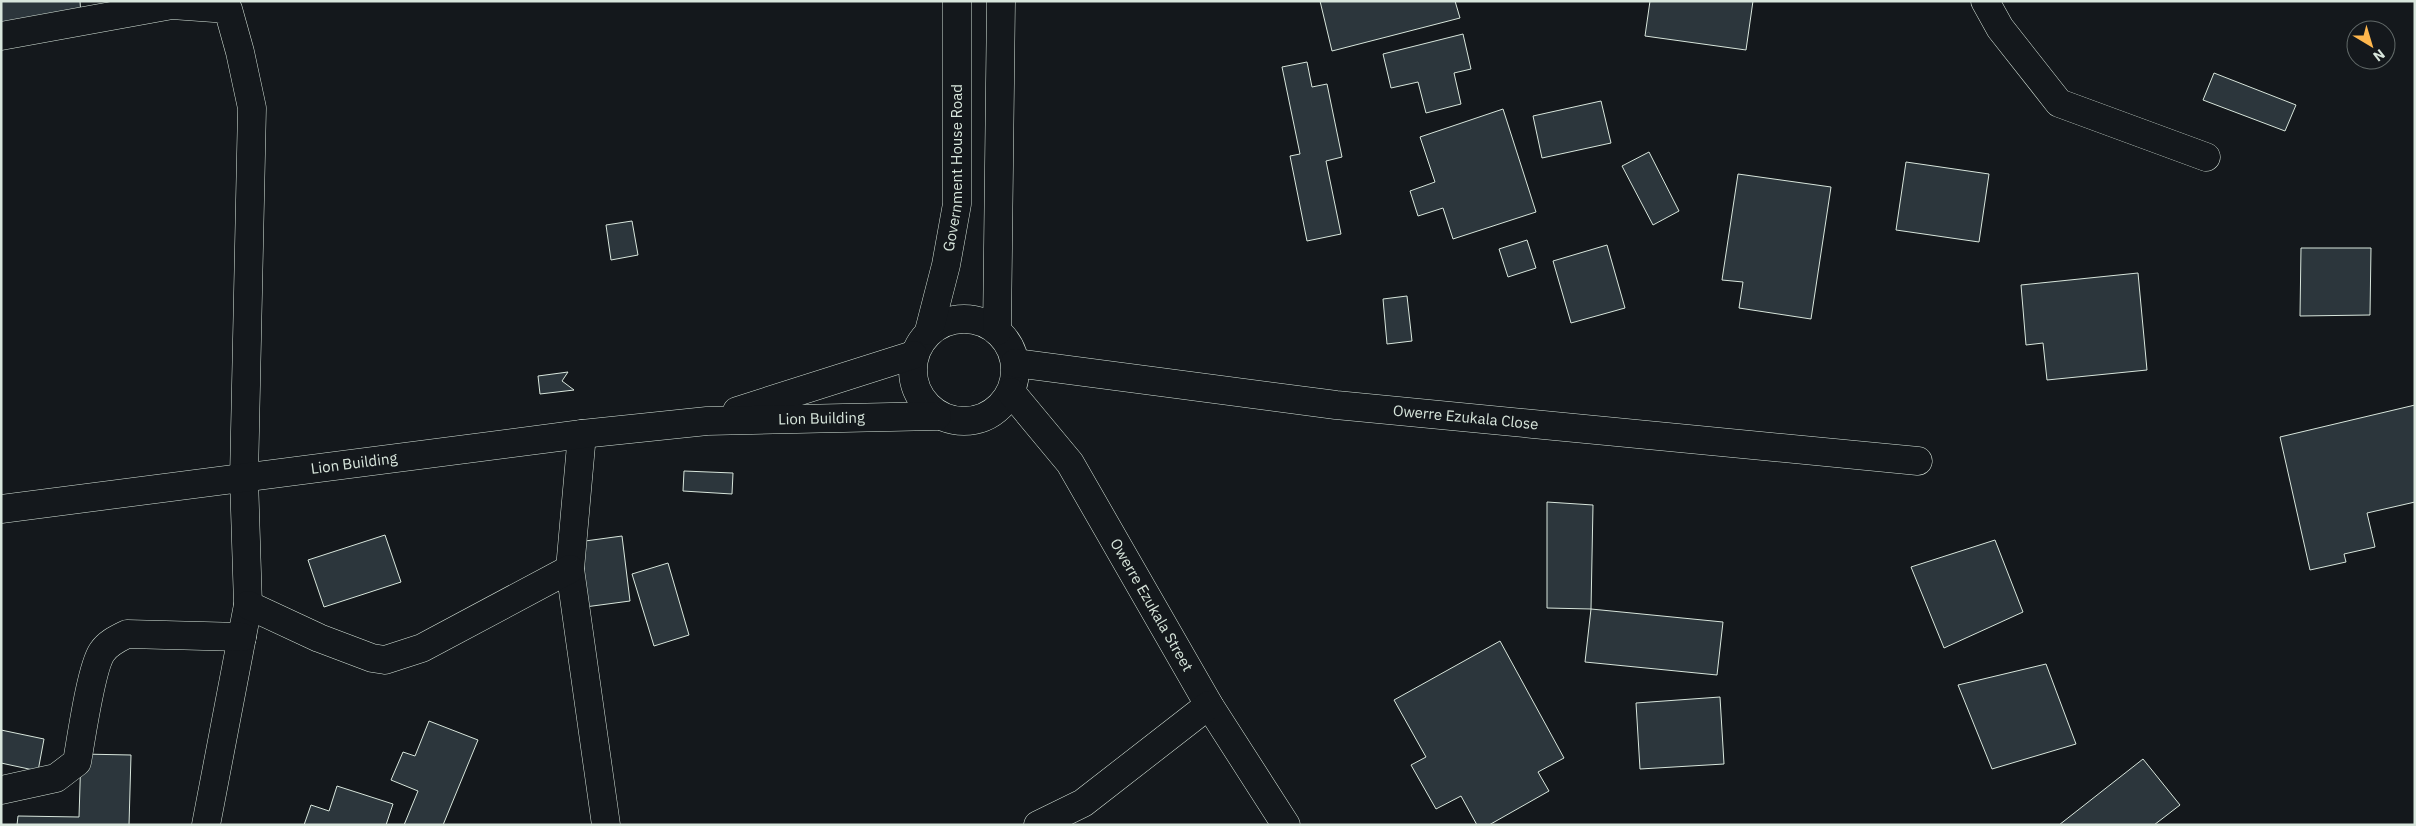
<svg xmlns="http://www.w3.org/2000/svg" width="2416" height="826" font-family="'IBM Plex Sans',sans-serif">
  <rect width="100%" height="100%" fill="#14181c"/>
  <g fill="#2c363c" stroke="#d8e6dc">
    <polygon points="1,1 80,1 81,17 1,26"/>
    <polygon points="1320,1 1455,1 1460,18 1332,51"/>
    <polygon points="1650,1 1753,1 1746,50 1645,36"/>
    <polygon points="1463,34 1471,69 1454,73 1461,104 1426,113 1418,82 1391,88 1383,54"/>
    <polygon points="1307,62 1312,87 1327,84 1342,157 1326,161 1341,234 1307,241 1290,156 1300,154 1282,67"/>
    <polygon points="2214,73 2296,105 2285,131 2203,100"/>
    <polygon points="1601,101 1611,143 1542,158 1533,116"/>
    <polygon points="1503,109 1536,212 1453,239 1443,208 1418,216 1410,191 1435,182 1420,137"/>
    <polygon points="1649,152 1679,211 1653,225 1622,166"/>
    <polygon points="1906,162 1989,174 1979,242 1896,230"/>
    <polygon points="1738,174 1831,187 1811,319 1739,308 1743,282 1722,280"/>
    <polygon points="632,221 638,255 611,260 606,225"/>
    <polygon points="1527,240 1536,268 1508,277 1499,249"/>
    <polygon points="1607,245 1625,308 1571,323 1553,261"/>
    <polygon points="2301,248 2371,248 2370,315 2300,316"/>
    <polygon points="2138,273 2147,370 2047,380 2043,343 2026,345 2021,285"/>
    <polygon points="1407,296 1412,341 1387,344 1383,299"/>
    <polygon points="568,372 562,381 574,390 540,394 538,376"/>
    <polygon points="2415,405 2415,502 2367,513 2375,547 2344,554 2346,562 2310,570 2280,437"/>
    <polygon points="684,471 733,473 732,494 683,491"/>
    <polygon points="1547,502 1593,505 1591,609 1547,608"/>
    <polygon points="385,535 401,582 324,607 308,560"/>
    <polygon points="622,536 630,601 570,609 563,544"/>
    <polygon points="1995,540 2023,612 1944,648 1911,567"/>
    <polygon points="668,563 689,635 654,646 632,574"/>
    <polygon points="1591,609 1723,622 1717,675 1585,662"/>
    <polygon points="1500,641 1564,758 1538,772 1549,791 1489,825 1477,825 1461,796 1436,809 1411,765 1426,757 1394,700"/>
    <polygon points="2046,664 2076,744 1992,769 1958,685"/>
    <polygon points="1720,697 1724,764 1640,769 1636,703"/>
    <polygon points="429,721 478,740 443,825 404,825 418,791 391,780 403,752 415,756"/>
    <polygon points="1,730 44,739 38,771 1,763"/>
    <polygon points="81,754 131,755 129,825 17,825 18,816 79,817"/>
    <polygon points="2143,759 2180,805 2154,825 2059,825"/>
    <polygon points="337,786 393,804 386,825 304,825 311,805 329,811"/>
  </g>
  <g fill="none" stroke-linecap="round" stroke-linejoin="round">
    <defs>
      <g id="minor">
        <polyline points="1985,1 2000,28 2059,103 2206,157"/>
        <polyline points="1,36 172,5 228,9 240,52 252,108 244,478 248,605 206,825"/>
        <circle cx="964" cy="370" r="51"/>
        <path id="s1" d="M929 331 946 265 957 204V1"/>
        <polyline points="997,331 1001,1"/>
        <path id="s2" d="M1015 363 1336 405 1918 461"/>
        <path id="s3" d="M1011 392 1070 463 1209 705 1286 825"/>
        <polyline points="737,411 913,355"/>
        <polyline points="582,434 570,569 606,825"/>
        <path id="s4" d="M1 509 582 434 707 421 937 416"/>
        <polyline points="248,605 319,638 372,658 385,660 422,648 570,569"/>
        <path d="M1 790 56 778 77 762C81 740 91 668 102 652 108 643 117 639 127 634L242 637"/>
        <polyline points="1038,825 1083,803 1209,705"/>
      </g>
    </defs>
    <use href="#minor" stroke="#d8e6dc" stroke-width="29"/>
    <use href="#minor" stroke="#14181c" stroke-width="28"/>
  </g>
  <g text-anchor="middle" stroke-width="4" stroke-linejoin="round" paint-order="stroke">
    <g font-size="15" fill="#d8e6dc" stroke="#14181c">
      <text dy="5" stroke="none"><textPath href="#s1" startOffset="166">Government House Road</textPath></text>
      <text dy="5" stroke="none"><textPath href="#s2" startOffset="454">Owerre Ezukala Close</textPath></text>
      <text dy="5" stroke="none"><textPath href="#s4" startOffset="826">Lion Building</textPath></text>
      <text dy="5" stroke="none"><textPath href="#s4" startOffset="356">Lion Building</textPath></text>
      <text dy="5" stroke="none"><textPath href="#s3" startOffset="256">Owerre Ezukala Street</textPath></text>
    </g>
  </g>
  <rect width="2416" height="826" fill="none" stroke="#d8e6dc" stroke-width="5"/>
  <g transform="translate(2371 45) rotate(142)"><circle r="24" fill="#14181c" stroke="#626a69"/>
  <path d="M0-4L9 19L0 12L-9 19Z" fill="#ffb74d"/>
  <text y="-8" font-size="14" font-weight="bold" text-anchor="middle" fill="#d8e6dc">N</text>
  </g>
</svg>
